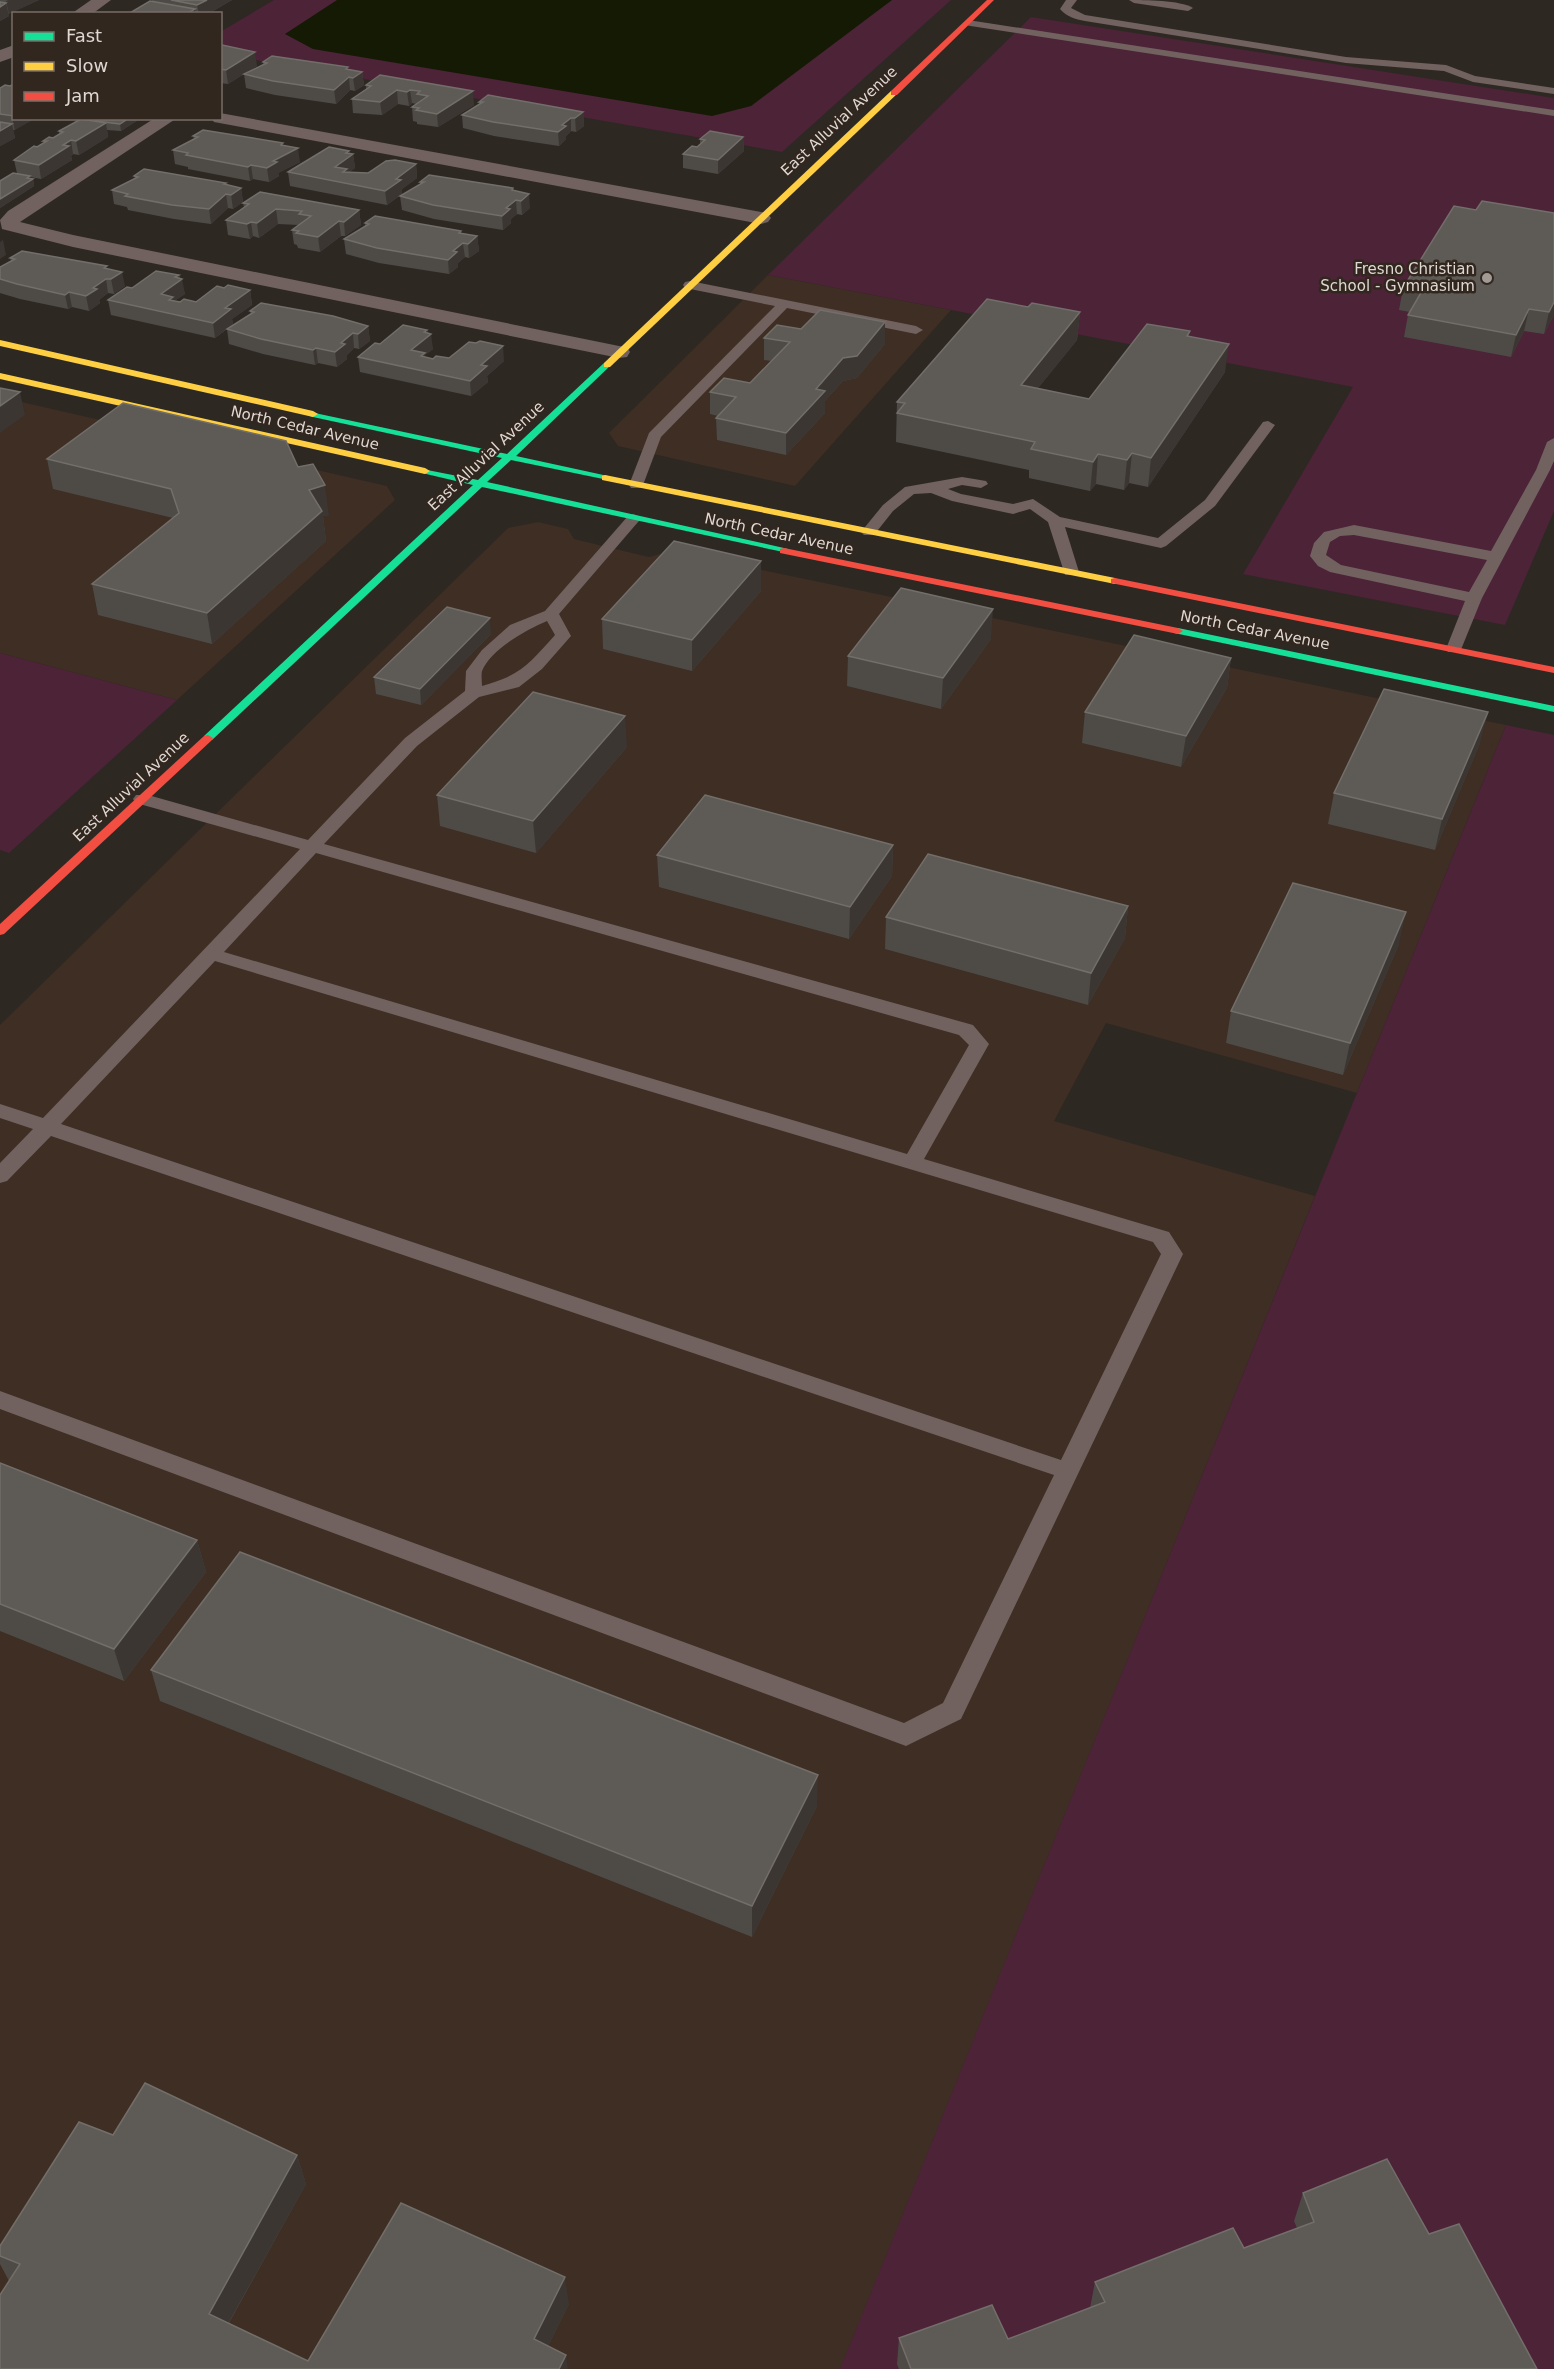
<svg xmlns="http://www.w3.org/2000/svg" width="1554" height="2369" font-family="'DejaVu Sans',sans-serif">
  <rect width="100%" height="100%" fill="#2e2823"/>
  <g fill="#3e2e23">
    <polygon points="768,275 951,310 795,486 618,446 609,433"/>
    <polygon points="0,397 387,486 395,500 177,700 0,653"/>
    <polygon points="538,522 568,529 574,539 649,557 671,551 1506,725 1357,1093 1106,1023 1054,1121 1315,1196 841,2369 0,2369 0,1025 508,528"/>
  </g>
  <g fill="#4c2337">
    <polygon points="274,0 951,0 782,152 221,54 220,32"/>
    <polygon points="1031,17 1554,98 1554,511 1505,625 1243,574 1353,387 768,275"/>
    <polygon points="0,653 177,700 9,853 0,850"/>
    <polygon points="1506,725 1554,735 1554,2369 840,2369"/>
  </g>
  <polygon fill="#141a03" points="337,0 892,0 751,106 712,116 313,49 285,34"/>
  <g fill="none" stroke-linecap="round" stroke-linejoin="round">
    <g fill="#716260" fill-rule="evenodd">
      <path d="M1066 0H1077L1071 8 1085 15 1346 57 1446 65 1475 76 1554 88V94L1473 82 1444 71 1346 63 1085 21C1075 19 1067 17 1060 9Z"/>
      <path d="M1129 0C1145 0 1180 0 1193 8L1188 11 1134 3Z"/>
      <polygon points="968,20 1554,110 1554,116 964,25 963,23"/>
      <polygon points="690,281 916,326 923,330 916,334 787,308 661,437 643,485 641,488 631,488 629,485 649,433 775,306 685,288 683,285 685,282"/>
      <polygon points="1268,421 1275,425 1215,506 1166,546 1161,548 1065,527 1079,572 1077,575 1065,575 1048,522 1030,509 1013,514 952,501 931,493 914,494 893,511 874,535 864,535 861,532 883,505 905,487 962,477 986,481 988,484 981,488 962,485 948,489 961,494 1013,504 1033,499 1060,517 1158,538 1205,500 1263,422"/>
      <path d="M1554 438V461L1550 470 1482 598 1460 652H1448L1446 649 1465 601 1330 572 1318 566 1310 556 1314 543 1324 532 1354 525 1491 551 1536 470 1547 442ZM1354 535 1487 560 1469 592 1341 565 1326 555 1330 542 1340 536Z"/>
      <path d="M633 514 638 516 641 519 638 522 559 614 571 636 542 669 519 687 479 697 417 746 324 844 973 1025 989 1044 924 1159 1169 1232 1183 1254 961 1719 906 1746 0 1409V1391L904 1723 943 1703 1054 1475 51 1136 7 1181 0 1183V1163L33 1129 0 1118V1104L43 1118 300 849 136 803 133 799 136 795H148L308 840 405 738 465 691 466 671 482 650 510 625 545 611 628 516ZM547 621 555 635C529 664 520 676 482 686 482 682 481 675 482 671 491 649 526 630 547 621ZM316 853 959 1035 969 1045 907 1154 224 952ZM215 961 1153 1242 1161 1254 1061 1460 61 1124Z"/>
    </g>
    <g fill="#716260" fill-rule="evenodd">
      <polygon points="91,0 111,0 92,14 71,14"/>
      <polygon points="14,45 14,57 0,62 0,50"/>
      <polygon points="220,113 761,212 768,214 771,218 768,222 761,224 214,122 211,118 220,118"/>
      <polygon points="155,118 177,118 20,222 73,235 619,346 627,347 630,352 627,357 619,358 73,247 2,229 0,220 8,211"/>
    </g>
    <g fill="#16e098" fill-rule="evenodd">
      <polygon points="604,363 611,365 516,456 608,476 608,480 511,460 487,482 784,548 788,549 788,553 482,487 212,740 204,740 204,736 473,485 422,473 422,469 478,480 502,458 313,417 310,416 310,412 507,454"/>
      <polygon points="1178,628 1554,706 1554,712 1174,633 1173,631"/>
    </g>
    <g fill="#ffcf43" fill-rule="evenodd">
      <polygon points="891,91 898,93 610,367 604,367 604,363"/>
      <polygon points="0,340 313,411 318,414 313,417 0,346"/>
      <polygon points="0,373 425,468 430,471 425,474 0,379"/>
      <polygon points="605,475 1115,578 1120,581 1115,584 602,480 602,476"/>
    </g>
    <g fill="#f24e42" fill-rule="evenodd">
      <polygon points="987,0 994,0 897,95 891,95 891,91"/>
      <polygon points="784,548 1178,628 1183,631 1178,634 780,553 780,549"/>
      <polygon points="1115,578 1554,667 1554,673 1111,583 1111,579"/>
      <polygon points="208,735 213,738 212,740 4,934 0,935 0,924 204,736"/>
    </g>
  </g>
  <g fill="#4e4b47">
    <polygon points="0,0 39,0 8,14 9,16 0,21"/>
    <polygon points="152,0 232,0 208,14 128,14 152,1"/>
    <polygon points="220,45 257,66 228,84 220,83"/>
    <polygon points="263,62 348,70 362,72 364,85 355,91 350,90 336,104 275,95 246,88 244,74 263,64"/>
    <polygon points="380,75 474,105 438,127 417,124 417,122 413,121 412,107 416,104 412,103 409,106 398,104 382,115 353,113 352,99 366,89 366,85"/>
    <polygon points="10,86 15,130 13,130 15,138 0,146 0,88"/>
    <polygon points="479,102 583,112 584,126 576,132 571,131 566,136 566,139 559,146 494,136 463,128 462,115 479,105"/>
    <polygon points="141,118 121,131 107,130 108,137 79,155 73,154 71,156 72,160 41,179 30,177 30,179 33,179 34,186 0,208 0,181 17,173 14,160 44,143 43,141 53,138 59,134 59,131 95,121"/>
    <polygon points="193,136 283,143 283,145 300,162 278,173 279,176 269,182 253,179 250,181 188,169 188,167 175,164 173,150 194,139"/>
    <polygon points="743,137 744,151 718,174 683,168 683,154 697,147 700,144 700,139"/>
    <polygon points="349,151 350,154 353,154 355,168 349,172 368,173 416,164 417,178 402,189 402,194 387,205 290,186 288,172"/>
    <polygon points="134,176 226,183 226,185 241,188 243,202 233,209 228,208 211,224 174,219 128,210 127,207 114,204 112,190 135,178"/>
    <polygon points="420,182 513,188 513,191 530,208 522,215 517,214 511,219 511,223 503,230 434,219 402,210 400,196 420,185"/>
    <polygon points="243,203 359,210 361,225 345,236 341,236 320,252 298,248 297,245 294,244 292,230 299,225 278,224 259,238 253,236 250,239 228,235 226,220 244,207"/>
    <polygon points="1454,206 1554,315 1544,334 1524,331 1511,357 1404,337 1408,315 1410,312 1399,310 1403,288"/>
    <polygon points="365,223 461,233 477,236 479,251 469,258 465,257 458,263 458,267 449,274 379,263 346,254 344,239 365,227"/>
    <polygon points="10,258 107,269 125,286 114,294 108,293 99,300 100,303 89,311 72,307 68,309 20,299 0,293 0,267 11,261"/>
    <polygon points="179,275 185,294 174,301 180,302 196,302 224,288 250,290 252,305 232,319 233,324 228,328 251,314 250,311 368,326 370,341 359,349 354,348 347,355 347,359 337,367 318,363 315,365 263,354 229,344 227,329 215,338 111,315 108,300 132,288"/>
    <polygon points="1028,307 1080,312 1077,340 1038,388 1089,399 1190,337 1225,372 1148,487 1129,483 1124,490 1096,484 1090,491 1029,478 1029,470 896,442 897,402"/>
    <polygon points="801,329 885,344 857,378 843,381 825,401 825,413 786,455 717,440 716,418 718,416 710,414 710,392 750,383 772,361 764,360 764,338"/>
    <polygon points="427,330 433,349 425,355 425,357 433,359 449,358 504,361 487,376 488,382 471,396 360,372 358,357 380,344"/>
    <polygon points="47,459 298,467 329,515 323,516 326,541 212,644 98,615 92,584 173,518 53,489"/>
    <polygon points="761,561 761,591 692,671 603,649 602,619"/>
    <polygon points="491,634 421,705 376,694 374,677"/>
    <polygon points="991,639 941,709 847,686 848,656"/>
    <polygon points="1231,658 1227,688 1181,767 1082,743 1085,712"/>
    <polygon points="1480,743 1435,850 1328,824 1334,793"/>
    <polygon points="627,747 536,853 440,826 437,795"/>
    <polygon points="893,845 892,876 849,939 659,887 657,855"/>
    <polygon points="1128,906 1125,938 1088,1005 885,949 886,917"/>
    <polygon points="1399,944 1343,1075 1226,1043 1231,1011"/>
    <polygon points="0,1463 197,1540 206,1572 124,1681 0,1631"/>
    <polygon points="151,1670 817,1806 752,1937 160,1701"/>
    <polygon points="113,2135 297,2155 306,2184 229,2323 308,2361 569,2304 548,2346 568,2369 0,2369 9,2281 0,2264 0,2246"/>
    <polygon points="1303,2193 1429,2234 1537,2369 899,2369 897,2364 899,2338 1008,2339 1090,2308 1095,2282 1244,2248 1297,2228 1294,2221"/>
  </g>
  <g fill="#3b3632">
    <polygon points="9,0 39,0 9,14 6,1"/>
    <polygon points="207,0 232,0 208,14 199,14 197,5"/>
    <polygon points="6,3 9,16 0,21 0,7"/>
    <polygon points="195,9 196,14 187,14"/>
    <polygon points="255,52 257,66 228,84 226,70"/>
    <polygon points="348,67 350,90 336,104 334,90 346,69"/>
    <polygon points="362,72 364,85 355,91 353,78"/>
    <polygon points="397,90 398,104 382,115 380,102"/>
    <polygon points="410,90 412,103 409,106 407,92"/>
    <polygon points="473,91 474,105 438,127 437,114"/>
    <polygon points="583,112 584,126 576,132 575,118"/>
    <polygon points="14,116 14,118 36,118 15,130 12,117"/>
    <polygon points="129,118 141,118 121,131 120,124"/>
    <polygon points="571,118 571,131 566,136 566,139 559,146 558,132 562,125"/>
    <polygon points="106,123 108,137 79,155 76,141"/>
    <polygon points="12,124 15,138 0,146 0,131"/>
    <polygon points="743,137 744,151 718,174 718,160"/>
    <polygon points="71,140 73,154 71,156 72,160 41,179 39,165 63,145"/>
    <polygon points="283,143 285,155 298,148 300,162 278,173 279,176 269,182 267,168 273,161 281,145"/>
    <polygon points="349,151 350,156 353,154 355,168 347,174 335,167 346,153"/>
    <polygon points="416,164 417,178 402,189 402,194 387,205 385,191 396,179"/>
    <polygon points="251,165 253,179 250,181 248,167"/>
    <polygon points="30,176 31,180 33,179 34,186 0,208 0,199"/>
    <polygon points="226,183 228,194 226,194 228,208 211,224 209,209 224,184"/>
    <polygon points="241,188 243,202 233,209 231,195"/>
    <polygon points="513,188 514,201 516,200 517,214 511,219 511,223 503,230 502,216 506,208 512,190"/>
    <polygon points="529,194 530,208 522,215 521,201"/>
    <polygon points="276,209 278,224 259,238 257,223"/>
    <polygon points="359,210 361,225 345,236 344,222"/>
    <polygon points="339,221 341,236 320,252 318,237"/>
    <polygon points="251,222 253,236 250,239 247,224"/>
    <polygon points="461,231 465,257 458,263 458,267 449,274 448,260 453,251"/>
    <polygon points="477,236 479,251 469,258 468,244"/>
    <polygon points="3,240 6,255 0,259 0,242"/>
    <polygon points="122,272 125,286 114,294 111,279"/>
    <polygon points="179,275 180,281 182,279 185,294 174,301 176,312 171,315 170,304 161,294 175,277"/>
    <polygon points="106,279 108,293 99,300 100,303 89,311 86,296 93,288"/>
    <polygon points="250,290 252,305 232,319 233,324 215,338 213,323 225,308"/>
    <polygon points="69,292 72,307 68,309 65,295"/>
    <polygon points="1554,302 1554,315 1544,334 1549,312"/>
    <polygon points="1529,309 1524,331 1511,357 1516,335"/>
    <polygon points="1080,312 1077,340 1018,413 1021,385"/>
    <polygon points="885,322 885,344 857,378 843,381 825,401 825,413 786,455 786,433 816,389 843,358"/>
    <polygon points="368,326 370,341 359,349 358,334"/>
    <polygon points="427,330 428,337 431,334 433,349 425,355 426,368 423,371 421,359 411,350 424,332"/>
    <polygon points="353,333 354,348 347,355 347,359 337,367 335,352 341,343"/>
    <polygon points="1229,344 1225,372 1148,487 1151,458"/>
    <polygon points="503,346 504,361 487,376 488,382 471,396 470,381 481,365"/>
    <polygon points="316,348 318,363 315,365 313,350"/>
    <polygon points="20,392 25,415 0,433 0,406"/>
    <polygon points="1132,453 1129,483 1124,490 1127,460"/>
    <polygon points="1098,454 1096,484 1090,491 1093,462"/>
    <polygon points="325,485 329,515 323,516 326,541 212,644 207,613 309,490"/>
    <polygon points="761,561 761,591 692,671 692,640"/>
    <polygon points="993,609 991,639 941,709 943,678"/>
    <polygon points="490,618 491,634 421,705 420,689"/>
    <polygon points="1231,658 1227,688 1181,767 1186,736"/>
    <polygon points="1488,712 1480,743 1435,850 1442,819"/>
    <polygon points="625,716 627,747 536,853 533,821"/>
    <polygon points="893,845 892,876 849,939 850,907"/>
    <polygon points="1128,906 1125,938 1088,1005 1091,973"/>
    <polygon points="1406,912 1399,944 1343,1075 1350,1043"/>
    <polygon points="197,1540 206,1572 124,1681 114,1649"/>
    <polygon points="818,1775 817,1806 752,1937 752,1906"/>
    <polygon points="297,2155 306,2184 219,2340 209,2314"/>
    <polygon points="565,2277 569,2304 538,2366 534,2339"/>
    <polygon points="566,2355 568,2369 559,2369"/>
  </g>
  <g fill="#5e5a56" stroke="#726e69" stroke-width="1.5">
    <polygon points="171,0 207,0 197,5"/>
    <polygon points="150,1 195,9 187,14 128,14"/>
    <polygon points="0,2 6,3 0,7"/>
    <polygon points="220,45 222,45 255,52 226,70 220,69"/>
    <polygon points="272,56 348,67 346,69 362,72 353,78 349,77 334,90 273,81 244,74 267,63 263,62"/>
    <polygon points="380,75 473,91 437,114 416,110 419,108 412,107 428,96 417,94 420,91 410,90 407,92 397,90 380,102 352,99 371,86 366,85"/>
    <polygon points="14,84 14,116 0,114 0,88 5,85 10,86"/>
    <polygon points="488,95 583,112 575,118 571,118 562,125 566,126 558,132 493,122 462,115 483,102 479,102"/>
    <polygon points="100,118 129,118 120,124 95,121"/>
    <polygon points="81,119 106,123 76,141 71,140 63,145 69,146 39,165 14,160 34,146 37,147 47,141 43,141 49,137 53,138 63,132 59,131"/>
    <polygon points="0,122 12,124 0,131"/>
    <polygon points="203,130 283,143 281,145 298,148 273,161 277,162 267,168 251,165 248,167 186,155 188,153 173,150 198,137 193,136"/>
    <polygon points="710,131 743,137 718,160 683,154 692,146 697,147 705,140 700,139"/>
    <polygon points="329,147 349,151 346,153 353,154 335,167 347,169 343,172 368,173 386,161 395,160 416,164 396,179 401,180 385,191 288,172"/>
    <polygon points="144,169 226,183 224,184 241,188 231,195 226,194 209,209 172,205 125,196 128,194 112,190 138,177 134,176"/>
    <polygon points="13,173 30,176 27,178 33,179 0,199 0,181"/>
    <polygon points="429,175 513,188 512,190 529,194 521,201 516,200 506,208 510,209 502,216 433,205 400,196 424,182 420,182"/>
    <polygon points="260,192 359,210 344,222 339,221 318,237 296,233 299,231 292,230 311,216 299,214 302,211 276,209 257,223 251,222 247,224 226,220 249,204 243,203"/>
    <polygon points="1482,201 1554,213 1554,302 1549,312 1529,309 1516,335 1408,315 1422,291 1403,288 1454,206 1476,210"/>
    <polygon points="375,216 461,231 459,233 477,236 468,244 463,243 453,251 457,252 448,260 377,248 344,239 369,224 365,223"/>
    <polygon points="22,251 107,266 104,268 122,272 111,279 106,279 93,288 97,289 86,296 69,292 65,295 17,284 0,279 0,267 15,259 10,258"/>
    <polygon points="156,271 179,275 175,277 182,279 161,294 173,297 169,300 180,302 184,299 196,302 217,286 224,288 228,285 250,290 225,308 231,309 213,323 108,300 127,287 132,288"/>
    <polygon points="987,299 1028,307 1032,303 1080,312 1021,385 1089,399 1147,324 1190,331 1187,336 1229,344 1151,458 1132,453 1127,460 1098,454 1093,462 1031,449 1035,442 897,413 905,403 897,402"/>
    <polygon points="261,303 333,316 368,326 358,334 353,333 341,343 345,344 335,352 316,348 313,350 261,339 227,329 254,312 250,311"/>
    <polygon points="820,310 885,322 857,356 843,358 816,389 825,391 786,433 716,418 736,397 710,392 724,378 750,383 790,342 764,338 777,325 801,329"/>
    <polygon points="403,325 427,330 424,332 431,334 411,350 425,353 421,356 433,359 436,356 449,358 469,342 476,343 480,341 503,346 481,365 487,366 470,381 358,357 375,343 380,344"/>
    <polygon points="0,388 20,392 0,406"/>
    <polygon points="123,403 286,441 298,467 313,464 325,485 309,490 322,511 207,613 92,584 179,513 171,489 47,459"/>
    <polygon points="674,541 761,561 692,640 602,619"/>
    <polygon points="901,588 993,609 943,678 848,656"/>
    <polygon points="447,607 490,618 420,689 374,677"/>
    <polygon points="1134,635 1231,658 1186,736 1085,712"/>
    <polygon points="1384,689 1488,712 1442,819 1334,793"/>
    <polygon points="533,692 625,716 533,821 437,795"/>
    <polygon points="705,795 893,845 850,907 657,855"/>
    <polygon points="928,854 1128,906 1091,973 886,917"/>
    <polygon points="1293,883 1406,912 1350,1043 1231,1011"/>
    <polygon points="0,1463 197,1540 114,1649 0,1604"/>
    <polygon points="240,1552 818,1775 752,1906 151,1670"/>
    <polygon points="145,2083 297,2155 209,2314 308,2361 401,2203 565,2277 534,2339 566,2355 559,2369 0,2369 0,2295 20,2264 0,2256 0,2246 79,2122 113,2135"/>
    <polygon points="1387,2159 1429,2234 1459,2224 1537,2369 911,2369 899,2338 992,2305 1008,2339 1105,2302 1095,2282 1233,2228 1244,2248 1314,2222 1303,2193"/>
  </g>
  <circle fill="#a19a95" stroke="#32271f" stroke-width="2" cx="1487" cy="278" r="6"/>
  <g text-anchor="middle" stroke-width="5" stroke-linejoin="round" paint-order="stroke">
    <g font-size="15" fill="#dfd8d3" stroke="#32271f">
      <text transform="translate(839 121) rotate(-43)" y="5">East Alluvial Avenue</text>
      <text transform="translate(305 428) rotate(13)" y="5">North Cedar Avenue</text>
      <text transform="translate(486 456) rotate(-43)" y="5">East Alluvial Avenue</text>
      <text transform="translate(779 534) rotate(12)" y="5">North Cedar Avenue</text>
      <text transform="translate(1255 630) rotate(11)" y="5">North Cedar Avenue</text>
      <text transform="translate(131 787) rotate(-43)" y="5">East Alluvial Avenue</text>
    </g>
    <g font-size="15" fill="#dfd8d3" stroke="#32271f" text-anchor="end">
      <text x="1475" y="274">Fresno Christian<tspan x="1475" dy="17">School - Gymnasium</tspan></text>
    </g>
  </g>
  <rect x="12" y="12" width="210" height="108" fill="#32271f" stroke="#776e67" stroke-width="1.5"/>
  <rect x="24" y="32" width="30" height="9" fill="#16e098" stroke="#776e67" stroke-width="1.5"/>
  <text x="66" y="42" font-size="18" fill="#dfd8d3">Fast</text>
  <rect x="24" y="62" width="30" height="9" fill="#ffcf43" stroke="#776e67" stroke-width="1.5"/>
  <text x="66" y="72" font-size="18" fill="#dfd8d3">Slow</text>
  <rect x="24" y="92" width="30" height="9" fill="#f24e42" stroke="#776e67" stroke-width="1.5"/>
  <text x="66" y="102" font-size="18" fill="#dfd8d3">Jam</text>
</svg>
